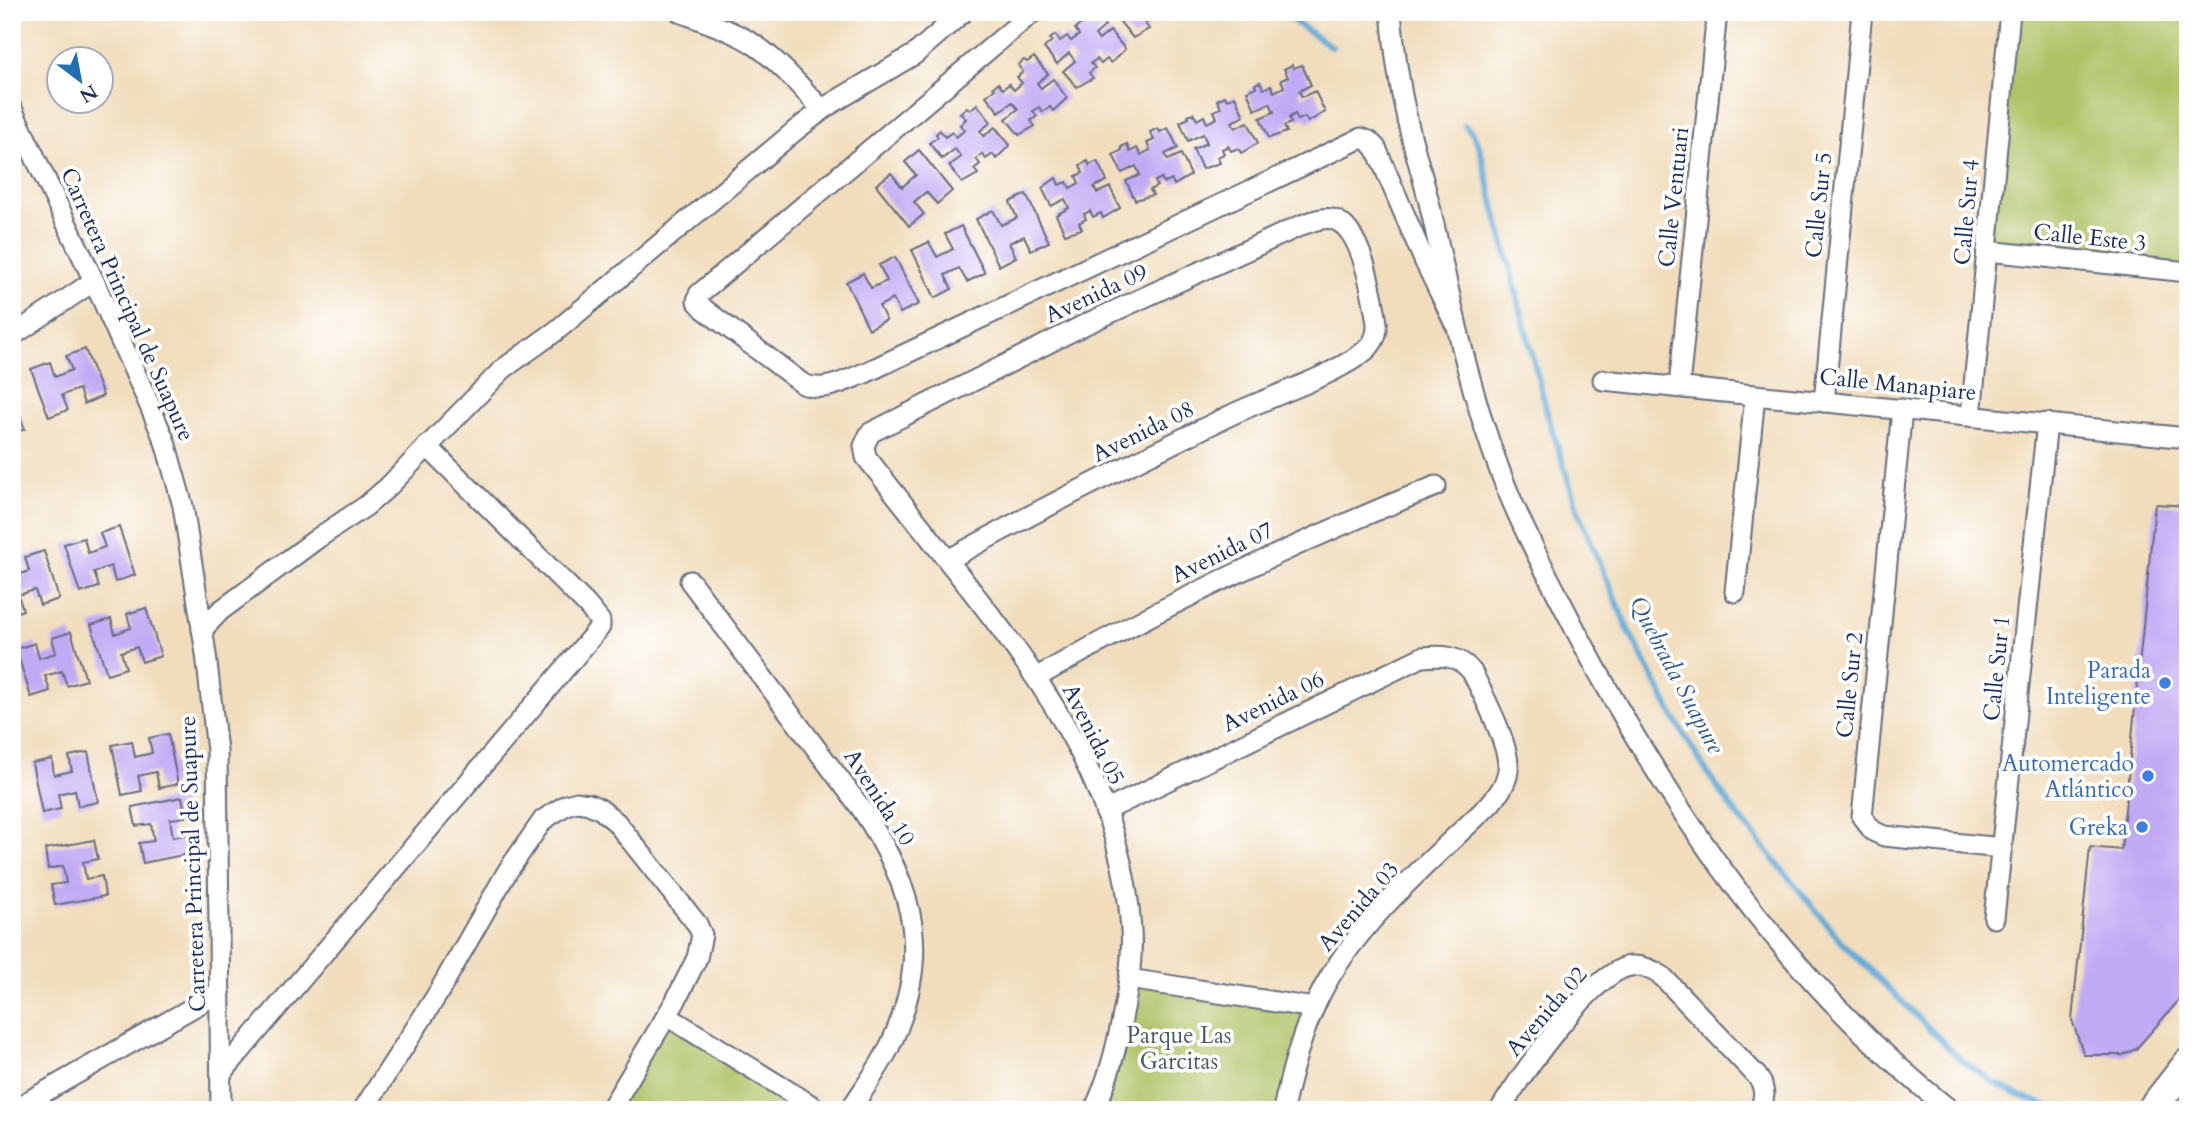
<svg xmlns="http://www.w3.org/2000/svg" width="2200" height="1122" font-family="Cardo,serif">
  <rect width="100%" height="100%" fill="#fff"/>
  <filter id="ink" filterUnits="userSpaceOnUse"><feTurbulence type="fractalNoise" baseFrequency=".0143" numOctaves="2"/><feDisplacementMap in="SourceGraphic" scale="14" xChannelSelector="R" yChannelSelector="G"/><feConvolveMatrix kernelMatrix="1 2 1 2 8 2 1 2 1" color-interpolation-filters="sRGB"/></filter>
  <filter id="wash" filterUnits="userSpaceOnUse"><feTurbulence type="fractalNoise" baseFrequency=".00686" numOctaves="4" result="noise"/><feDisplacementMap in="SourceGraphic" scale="28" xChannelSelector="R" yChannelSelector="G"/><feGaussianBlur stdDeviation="1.57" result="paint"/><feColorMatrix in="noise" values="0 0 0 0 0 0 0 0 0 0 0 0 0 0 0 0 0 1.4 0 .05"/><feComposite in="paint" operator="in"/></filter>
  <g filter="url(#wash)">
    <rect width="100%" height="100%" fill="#f1ddbc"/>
    <g fill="#afc266" stroke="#657862" stroke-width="2">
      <polygon points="2010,12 2188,12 2188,272 1987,251"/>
      <polygon points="1129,979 1314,1008 1283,1110 1094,1110"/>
      <polygon points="667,1016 819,1110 610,1110"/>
    </g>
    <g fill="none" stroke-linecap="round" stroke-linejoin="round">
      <g stroke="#60aad8" stroke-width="6">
        <polyline points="1280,12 1332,47"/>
        <polyline points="1465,125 1473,134 1479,146 1547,413 1578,511 1629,632 1677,723 1706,771 1735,812 1840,940 1961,1060 1996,1084 2021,1096 2059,1110"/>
      </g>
    </g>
    <g id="blocks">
      <g fill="#c1aaf4">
        <polygon points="1081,12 1084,14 1094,12 1105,26 1095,35 1099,40 1110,31 1125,49 1111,63 1107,59 1101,64 1097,59 1091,63 1095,68 1089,73 1093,78 1077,87 1063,71 1075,61 1069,53 1057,64 1044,48 1052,41 1050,39 1055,35 1060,41 1067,36 1071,41 1079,35 1075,29 1081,24 1075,17"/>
        <polygon points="1132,12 1150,12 1147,14 1151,19 1145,24 1149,29 1133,38 1120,22"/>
        <polygon points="1034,57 1048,74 1037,83 1041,88 1053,79 1067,98 1053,111 1050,107 1043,112 1039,107 1033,111 1037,116 1031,121 1035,126 1019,135 1006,119 1018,109 1012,102 999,112 986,96 995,89 993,87 998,83 1003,89 1009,84 1014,90 1022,83 1017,77 1023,72 1018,65 1024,60 1027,62"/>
        <polygon points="1292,65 1294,68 1302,65 1311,85 1299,91 1302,97 1315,91 1325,112 1308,122 1305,117 1298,120 1295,114 1289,118 1291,123 1284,126 1287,132 1269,138 1260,118 1274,112 1270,103 1255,110 1247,91 1256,87 1255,84 1260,82 1264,89 1271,85 1274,92 1284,87 1281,80 1288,77 1284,69"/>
        <polygon points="1225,96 1227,100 1235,96 1244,116 1232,122 1235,128 1248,122 1258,143 1241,153 1238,148 1231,151 1228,146 1222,149 1224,154 1217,157 1220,163 1202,169 1193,149 1207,143 1203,134 1188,141 1180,122 1189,118 1188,115 1193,113 1197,120 1204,116 1207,123 1217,118 1214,111 1221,108 1217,100"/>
        <polygon points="977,104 991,122 980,131 984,136 995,127 1010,145 996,159 993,154 986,159 982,154 976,159 980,164 974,169 978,174 962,183 949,166 961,157 955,149 942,159 929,143 938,137 936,134 940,130 945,137 952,132 956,137 965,130 960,125 966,119 960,113 967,107 970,110"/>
        <polygon points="1158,128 1160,132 1168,128 1178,148 1165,154 1168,160 1181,154 1191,175 1174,185 1172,180 1164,183 1161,178 1155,181 1157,186 1150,190 1153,195 1135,200 1126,181 1140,175 1136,166 1122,173 1113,155 1122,150 1121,147 1127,144 1130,152 1137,148 1141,155 1150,150 1147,143 1154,140 1150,132"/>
        <polygon points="919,150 952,191 937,204 926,192 914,202 924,214 909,226 876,185 891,173 902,187 916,175 905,162"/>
        <polygon points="1088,161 1089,165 1097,161 1107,181 1094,187 1097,193 1110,187 1120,208 1103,218 1101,213 1093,217 1090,211 1084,214 1086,219 1079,223 1082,229 1065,234 1056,215 1069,208 1065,199 1051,206 1042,188 1056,178 1059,185 1067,182 1070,188 1079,183 1076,176 1083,173 1080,165"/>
        <polygon points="1026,194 1049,242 1031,250 1024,236 1009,243 1016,257 999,266 976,219 993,210 1001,225 1017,218 1010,202"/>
        <polygon points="961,226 985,273 967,282 959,268 945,275 952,289 935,298 912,250 929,242 937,257 953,249 945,234"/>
        <polygon points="895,257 919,304 900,313 893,299 879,306 886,320 869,329 846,282 863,273 871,288 887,281 879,265"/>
        <polygon points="85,349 103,396 84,404 79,389 62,395 68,410 49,417 31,369 50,362 55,377 72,370 66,356"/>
        <polygon points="12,397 25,429 12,434"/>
        <polygon points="2155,504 2188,506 2188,990 2136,1049 2123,1055 2084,1055 2072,1020 2090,847 2121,850"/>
        <polygon points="119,527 135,575 115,582 111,566 94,572 99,587 80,593 64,544 84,538 88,553 105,547 100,533"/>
        <polygon points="44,551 59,599 40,605 35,590 18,595 23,610 12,614 12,577 29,571 25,557"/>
        <polygon points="146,608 161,656 142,662 137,647 121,652 126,668 107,674 91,625 111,619 115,634 131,628 127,614"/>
        <polygon points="71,632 86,680 67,686 62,671 45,676 50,691 31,697 16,649 35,643 39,658 56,653 52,638"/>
        <polygon points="168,734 178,784 159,788 156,772 138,776 142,791 122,795 112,745 132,741 135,757 152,753 149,738"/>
        <polygon points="88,752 98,802 78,806 75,790 58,794 61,809 42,813 32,763 52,759 54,775 72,771 69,756"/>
        <polygon points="182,797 186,817 170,819 173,837 189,834 193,853 143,863 139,843 154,841 151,824 136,826 132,807"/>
        <polygon points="94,840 98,859 83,862 86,879 102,876 105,896 55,905 51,885 66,883 63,866 48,869 45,849"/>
      </g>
    </g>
  </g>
  <g filter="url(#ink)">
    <use href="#blocks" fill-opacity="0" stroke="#666c7f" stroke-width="2"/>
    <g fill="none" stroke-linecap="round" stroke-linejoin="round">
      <defs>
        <g id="minor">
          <path d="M680 12C705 22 732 30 755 45 780 62 801 88 822 109"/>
          <path d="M1033 12 699 294 697 301 704 309 803 384C824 393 844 381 865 373L1361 138 1369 141 1376 148 1424 260 1455 324"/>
          <path d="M1391 12C1394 48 1399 84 1407 119 1414 150 1424 180 1431 211 1451 300 1468 389 1501 474 1521 527 1549 578 1575 629 1671 812 1786 980 1950 1110"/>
          <polyline points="12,109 94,281 149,404 165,442 183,506 206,654 217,751 221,1110"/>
          <polyline points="1987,251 2188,272"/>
          <polyline points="12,336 94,281"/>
          <polyline points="1603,380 2188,438"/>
          <polyline points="1679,387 1717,12"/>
          <polyline points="1824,402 1862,12"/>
          <polyline points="1902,409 1862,817 1873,831 1884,836 2002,848"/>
          <polyline points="1971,416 2010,12"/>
          <path d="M948 560C1041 508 1136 461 1231 415 1273 395 1324 380 1361 354 1372 346 1378 337 1377 323 1373 297 1362 226 1332 219 1322 217 1314 221 1304 224L1086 324 870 433 864 446 866 457C900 500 934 543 968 586 1048 688 1123 795 1131 930 1133 960 1128 989 1122 1019 1116 1050 1108 1081 1094 1110"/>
          <path d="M690 581 861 808C916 890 933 957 888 1050 877 1071 863 1090 850 1110"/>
          <polyline points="1735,592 1755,395"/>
          <polyline points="202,630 220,611 318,538 366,506 388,487 503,369 556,331 796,130 829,105 915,54 963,12"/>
          <path d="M1037 677C1166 604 1298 541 1436 486"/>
          <path d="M1105 811 1422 657C1442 655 1459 655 1472 672 1483 694 1511 747 1508 771 1506 785 1498 794 1490 804 1432 860 1354 924 1319 997 1302 1032 1291 1072 1283 1110"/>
          <polyline points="1994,918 2047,423"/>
          <polyline points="1129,979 1314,1008"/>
          <polyline points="667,1016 819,1110"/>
          <polyline points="221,1074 600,627 600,621 587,605 427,446"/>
          <polyline points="13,1110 220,992"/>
          <polyline points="363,1110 437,995 507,872 543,820 566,805 577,802 589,804 600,809 616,822 697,924 702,935 697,958 675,1002 610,1110"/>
          <path d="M1500 1110C1520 1077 1593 970 1631 966 1643 965 1653 970 1662 976L1757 1076 1762 1084 1764 1094 1761 1110"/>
        </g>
        <polyline id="secondary" points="2151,1110 2188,1063"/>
      </defs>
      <use href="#minor" stroke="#666c7f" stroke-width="23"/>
      <use href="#secondary" stroke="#666c7f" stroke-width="32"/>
      <use href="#minor" stroke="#fff" stroke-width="19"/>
      <use href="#secondary" stroke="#fff" stroke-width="28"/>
    </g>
  </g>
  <g fill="#3f7fe0" stroke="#fff" stroke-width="2.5">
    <circle cx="2165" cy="683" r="7"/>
    <circle cx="2148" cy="776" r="7"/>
    <circle cx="2142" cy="827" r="7"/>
  </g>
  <g text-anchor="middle" stroke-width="7" stroke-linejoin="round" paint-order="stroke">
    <g font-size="23" fill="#1b2f5e" stroke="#fff">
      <text transform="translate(1673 197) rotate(-84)" y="8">Calle Ventuari</text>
      <text transform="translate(1818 205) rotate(-84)" y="8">Calle Sur 5</text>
      <text transform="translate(1966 212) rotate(-85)" y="8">Calle Sur 4</text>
      <text transform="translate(2090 237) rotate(6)" y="8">Calle Este 3</text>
      <text transform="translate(1096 293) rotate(-25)" y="8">Avenida 09</text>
      <text transform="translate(128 304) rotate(66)" y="8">Carretera Principal de Suapure</text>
      <text transform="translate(1898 384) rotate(6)" y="8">Calle Manapiare</text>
      <text transform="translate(1143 431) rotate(-26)" y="8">Avenida 08</text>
      <text transform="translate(1222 552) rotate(-26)" y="8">Avenida 07</text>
      <text transform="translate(1996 668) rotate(-84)" y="8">Calle Sur 1</text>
      <text transform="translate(1849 685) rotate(-84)" y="8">Calle Sur 2</text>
      <text transform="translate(1273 701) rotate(-26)" y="8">Avenida 06</text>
      <text transform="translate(1094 734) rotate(63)" y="8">Avenida 05</text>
      <text transform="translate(880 797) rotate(57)" y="8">Avenida 10</text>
      <text transform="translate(192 864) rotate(-92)" y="8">Carretera Principal de Suapure</text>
      <text transform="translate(1358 906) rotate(-49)" y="8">Avenida 03</text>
      <text transform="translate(1546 1011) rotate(-49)" y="8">Avenida 02</text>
    </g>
    <g font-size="23" fill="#366cbe" stroke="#fff" text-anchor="end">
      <text x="2151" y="678">Parada<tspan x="2151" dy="26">Inteligente</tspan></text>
      <text x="2134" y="771">Automercado<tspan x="2134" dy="26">Atlántico</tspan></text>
      <text x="2128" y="835">Greka</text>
    </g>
    <g font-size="23" fill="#475b60" stroke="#fff">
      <text x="1179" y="1043">Parque Las<tspan x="1179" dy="26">Garcitas</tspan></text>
    </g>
    <g font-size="24" font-style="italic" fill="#335a89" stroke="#fff">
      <text transform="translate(1677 675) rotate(62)" y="8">Quebrada Suapure</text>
    </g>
  </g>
  <rect width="2200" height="1122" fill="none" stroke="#fff" stroke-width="42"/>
  <g transform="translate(80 80) rotate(148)"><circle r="33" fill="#ffffff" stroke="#a4acbf" stroke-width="2"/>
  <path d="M0-5L12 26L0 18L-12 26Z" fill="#1f6fb2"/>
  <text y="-10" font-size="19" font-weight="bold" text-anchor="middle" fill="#1b2f5e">N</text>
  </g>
</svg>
